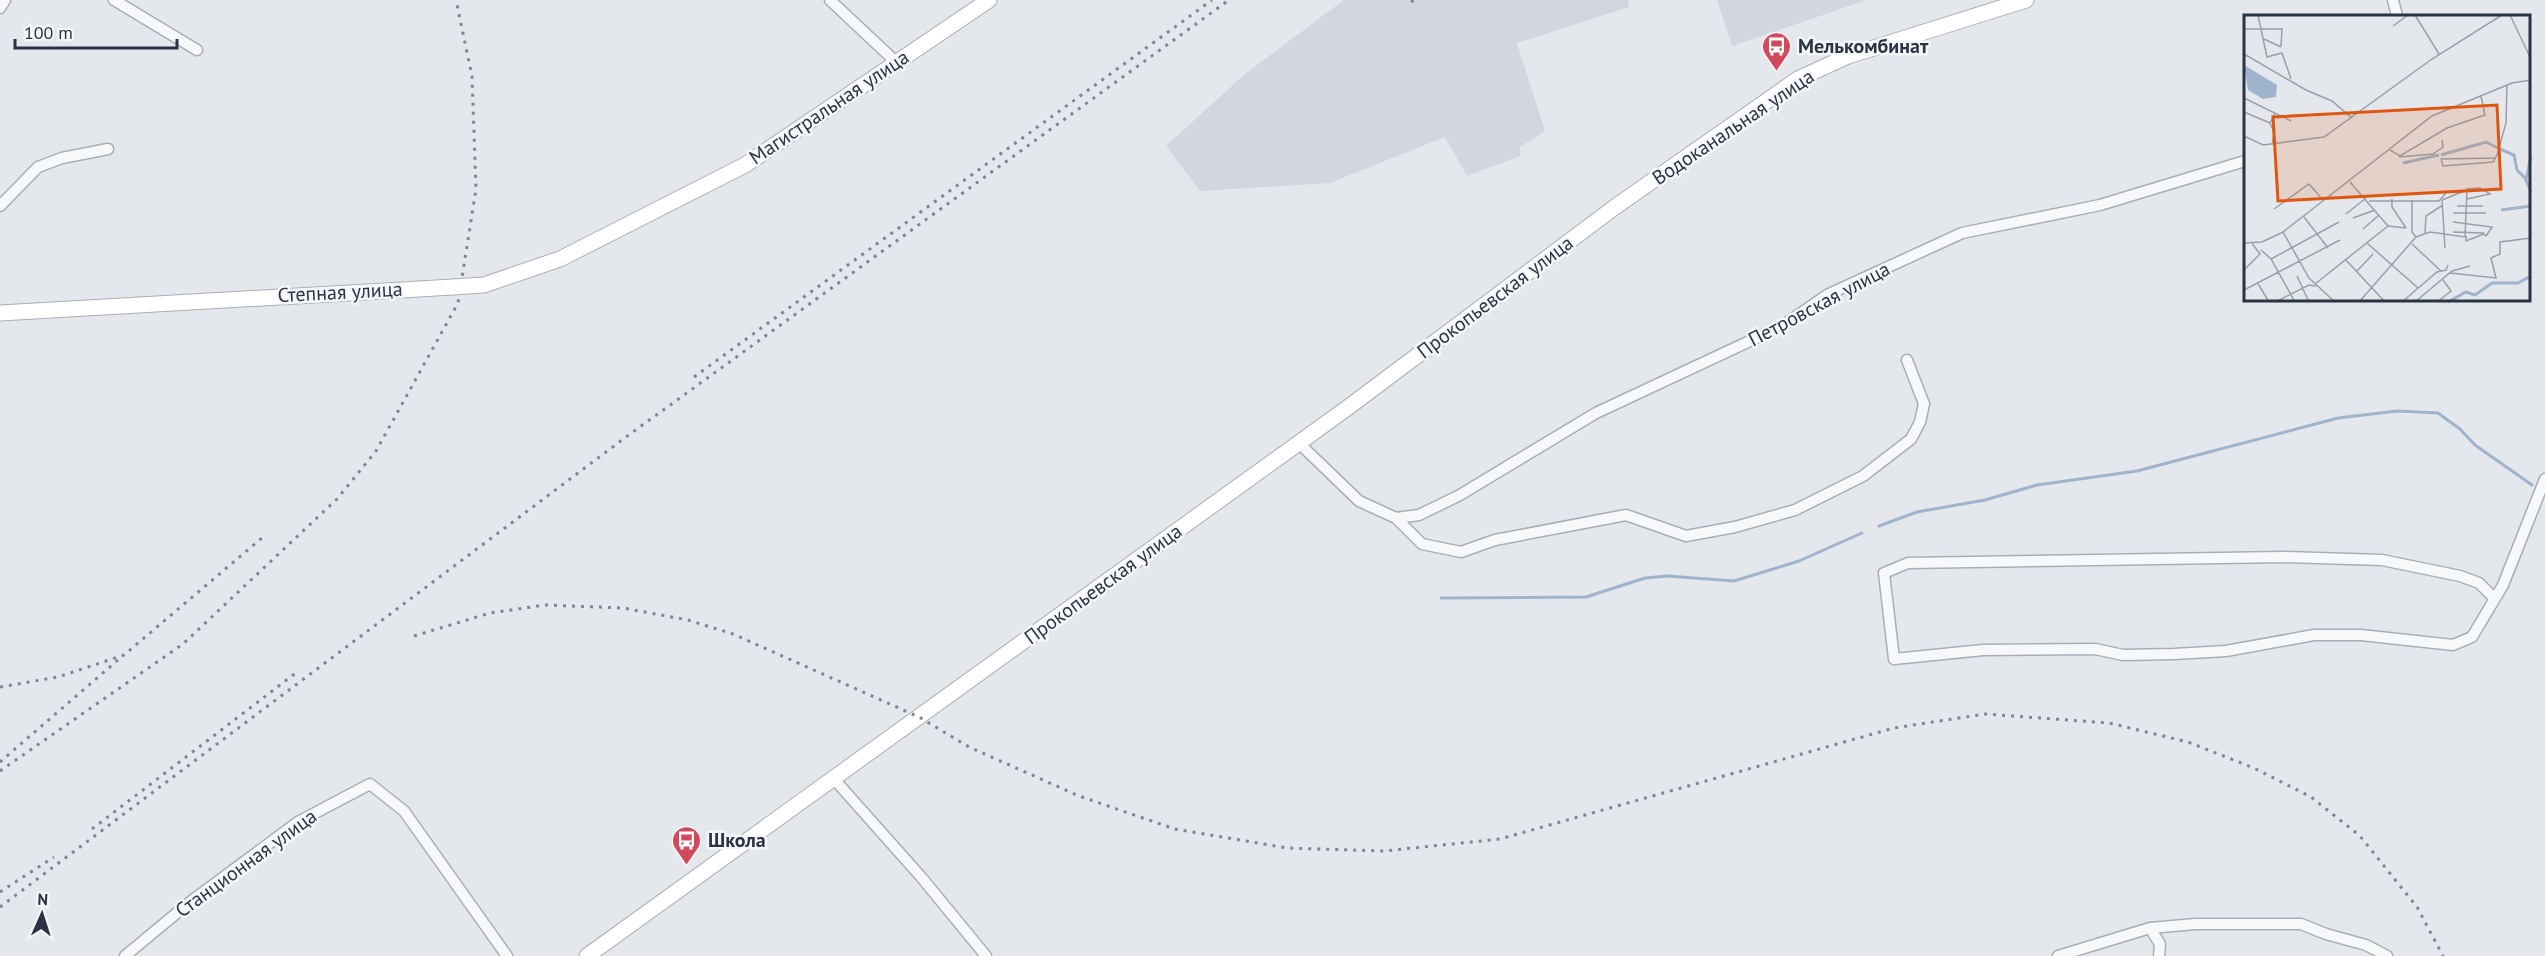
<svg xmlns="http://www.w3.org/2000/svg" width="2545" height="956" font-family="'PT Sans',sans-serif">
  <rect width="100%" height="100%" fill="#e4e7ec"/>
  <g fill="#d2d6de">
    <polygon points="1344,0 1628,0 1629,7 1517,43 1545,131 1520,147 1520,156 1467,176 1445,137 1330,183 1200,191 1166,146 1245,74"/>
    <polygon points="1717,0 1867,0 1732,46"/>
  </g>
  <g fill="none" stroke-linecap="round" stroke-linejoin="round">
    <g stroke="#9fb4cc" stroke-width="3">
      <polyline points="1879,526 1917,512 1985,500 2037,485 2137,471 2338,418 2397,411 2438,413 2460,429 2475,445 2532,485"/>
      <polyline points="1441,598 1586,597 1645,578 1668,576 1734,581 1799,561 1862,533"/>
    </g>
    <defs>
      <g id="minor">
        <polyline points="114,0 197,50"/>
        <polyline points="830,0 896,62"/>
        <polyline points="2393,0 2397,16"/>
        <polyline points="0,8 5,0"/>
        <polyline points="0,206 38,167 62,158 108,149"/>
        <polyline points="1305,449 1359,501 1396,518 1419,515 1460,495 1596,413 1782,326 1827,295 1962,233 2100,205 2245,161"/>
        <polyline points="1396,518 1422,544 1461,552 1495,540 1626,515 1686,536 1735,527 1795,510 1863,476 1911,439 1920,422 1924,404 1907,360"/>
        <polyline points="2493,597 2479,583 2460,576 2382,560 2283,557 1908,563 1884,573 1894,659 1983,650 2095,649 2123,655 2174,654 2226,651 2314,635 2361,635 2453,645 2472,637 2503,585 2545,479"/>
        <polyline points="834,779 922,878 986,956"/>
        <polyline points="2150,928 2195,924 2301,924 2326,934 2366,945 2387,956"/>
        <polyline points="125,956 190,902 298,822 370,784 404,811 507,956"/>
        <polyline points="2058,956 2150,928 2160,944 2159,956"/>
      </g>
      <g id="secondary">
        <polyline points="468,286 484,285 560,259 745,165 989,0"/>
        <polyline points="0,313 453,287"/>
        <polyline points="587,956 1350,406 1615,207 1798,79 1848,56 2026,0"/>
      </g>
    </defs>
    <use href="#minor" stroke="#a9aeb7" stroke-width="13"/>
    <use href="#secondary" stroke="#a9aeb7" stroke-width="17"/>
    <use href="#minor" stroke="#f7f8fa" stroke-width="10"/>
    <use href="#secondary" stroke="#fff" stroke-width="15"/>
    <g stroke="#7d8696" stroke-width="3" stroke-dasharray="3 6" stroke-linecap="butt">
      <polyline points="1411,2 1414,0"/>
      <polyline points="694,377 1212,0"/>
      <polyline points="414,636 490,613 545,605 623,608 688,620 733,634 919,717 969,747 1079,796 1175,829 1287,848 1384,851 1500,839 1894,728 1985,714 2109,723 2188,742 2254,768 2311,797 2360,836 2417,907 2443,956"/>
      <polyline points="0,687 58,677 124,655 263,537"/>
      <polyline points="0,762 119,659"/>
      <polyline points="0,771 183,644 337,499 376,451 458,303 476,189 472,76 456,0"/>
      <polyline points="92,829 297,672"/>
      <polyline points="0,892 54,857"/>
      <polyline points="0,907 626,437 1229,0"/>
    </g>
    <defs>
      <polyline id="secondary-bridge" points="453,287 468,286"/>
    </defs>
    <use href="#secondary-bridge" stroke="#a9aeb7" stroke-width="17" stroke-linecap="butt"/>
    <use href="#secondary-bridge" stroke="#fff" stroke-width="15"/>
  </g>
  <defs>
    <symbol id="bus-pin" viewBox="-11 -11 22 30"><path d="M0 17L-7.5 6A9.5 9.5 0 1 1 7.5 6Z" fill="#d1495b" stroke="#f4f6f9"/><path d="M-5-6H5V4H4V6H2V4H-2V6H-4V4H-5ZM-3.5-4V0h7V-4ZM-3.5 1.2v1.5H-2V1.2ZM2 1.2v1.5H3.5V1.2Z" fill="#fff"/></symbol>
  </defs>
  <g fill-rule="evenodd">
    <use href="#bus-pin" x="1760" y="30" width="33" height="45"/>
    <use href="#bus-pin" x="670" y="824" width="33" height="45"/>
  </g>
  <g text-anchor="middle" stroke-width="5" stroke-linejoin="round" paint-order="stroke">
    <g font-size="20" font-weight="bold" fill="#2b3445" stroke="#f4f6f9" text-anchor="start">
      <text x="1798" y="53">Мелькомбинат</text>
      <text x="708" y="847">Школа</text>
    </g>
    <g font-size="20" fill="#2b3445" stroke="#f4f6f9">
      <text transform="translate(829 107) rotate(-34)" y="7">Магистральная улица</text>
      <text transform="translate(1733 127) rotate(-34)" y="7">Водоканальная улица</text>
      <text transform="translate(340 292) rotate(-3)" y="7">Степная улица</text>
      <text transform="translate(1495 297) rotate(-37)" y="7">Прокопьевская улица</text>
      <text transform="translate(1819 304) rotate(-28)" y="7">Петровская улица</text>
      <text transform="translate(1103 584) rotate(-36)" y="7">Прокопьевская улица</text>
      <text transform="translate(246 863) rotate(-36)" y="7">Станционная улица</text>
    </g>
  </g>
  <g transform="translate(2244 15)">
    <rect width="286" height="286" fill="#e4e7ec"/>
    <path d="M0 50 33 70 32 82 19 84 4 75Z" fill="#9fb4cc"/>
    <path fill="none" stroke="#9fb4cc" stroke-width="3" d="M256 134 270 140 273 155 282 164M197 140 242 127 254 133M287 141 282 165 287 177M159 148 195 140M257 195 287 191M204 287 222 277 231 280 248 268H274L287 261"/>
    <path fill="none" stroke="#9a9fa9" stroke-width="1.5" d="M14 0 23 42 38 38 47 64M171 0 195 39M266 0 287 44M149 11 164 0M0 14H38L37 31M20 24 37 32M0 39 62 75 88 86 108 103M0 83 47 106M0 97 26 108M0 121 19 130 80 122 188 44 258 0M28 130 30 117 26 108 31 98M146 135 156 141 203 113 241 100 237 81M155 142 189 139 199 132 198 125M251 143 197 144 199 151 249 147 252 142 254 137 262 108 263 70M106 167 144 211 162 213M222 174 236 173 246 179 223 184M148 184V192L162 213M168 185V217L172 222M198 185 201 233M125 186H195L202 178M213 191H239M30 194 65 169 80 186M209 198H242M102 199 122 183M60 202 84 233M109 203 131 195M209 207 248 212 242 221 240 219 222 226V221M119 214 135 200M39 217 65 263 91 287M209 217 240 218M181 218 182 201 199 190M0 228 18 227 39 217 188 101 268 68 287 65M123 228 174 273M168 229 197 256M17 235 27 244 51 287M27 244 95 207M101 244 141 287M0 255 16 239 7 227M112 257 129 239M206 258 252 263 247 243 256 239V227L287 223M53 261 65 287M13 267 25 287M71 269 144 211M0 275 96 225M31 287 65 270 72 271M115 287 172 222 186 217 221 222 223 175 198 185M158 287 193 257 202 255 204 250M171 287 208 256 226 251M193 287 207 276 199 265"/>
    <path fill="#df570f" fill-opacity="0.15" stroke="#df570f" stroke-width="3" d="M253 90 257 174 34 186 29 102Z"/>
    <rect width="286" height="286" fill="none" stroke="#2b3445" stroke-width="3"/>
  </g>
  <g transform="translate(42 914) rotate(3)" stroke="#f4f6f9" stroke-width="4.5" paint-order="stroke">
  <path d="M0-4.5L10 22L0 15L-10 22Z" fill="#2b3445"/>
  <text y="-9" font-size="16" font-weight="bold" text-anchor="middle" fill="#2b3445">N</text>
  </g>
  <path d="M15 39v9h162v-9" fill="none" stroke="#2b3445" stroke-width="3"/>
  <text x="24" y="39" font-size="18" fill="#2b3445" stroke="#f4f6f9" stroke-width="4.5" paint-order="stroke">100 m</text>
</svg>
